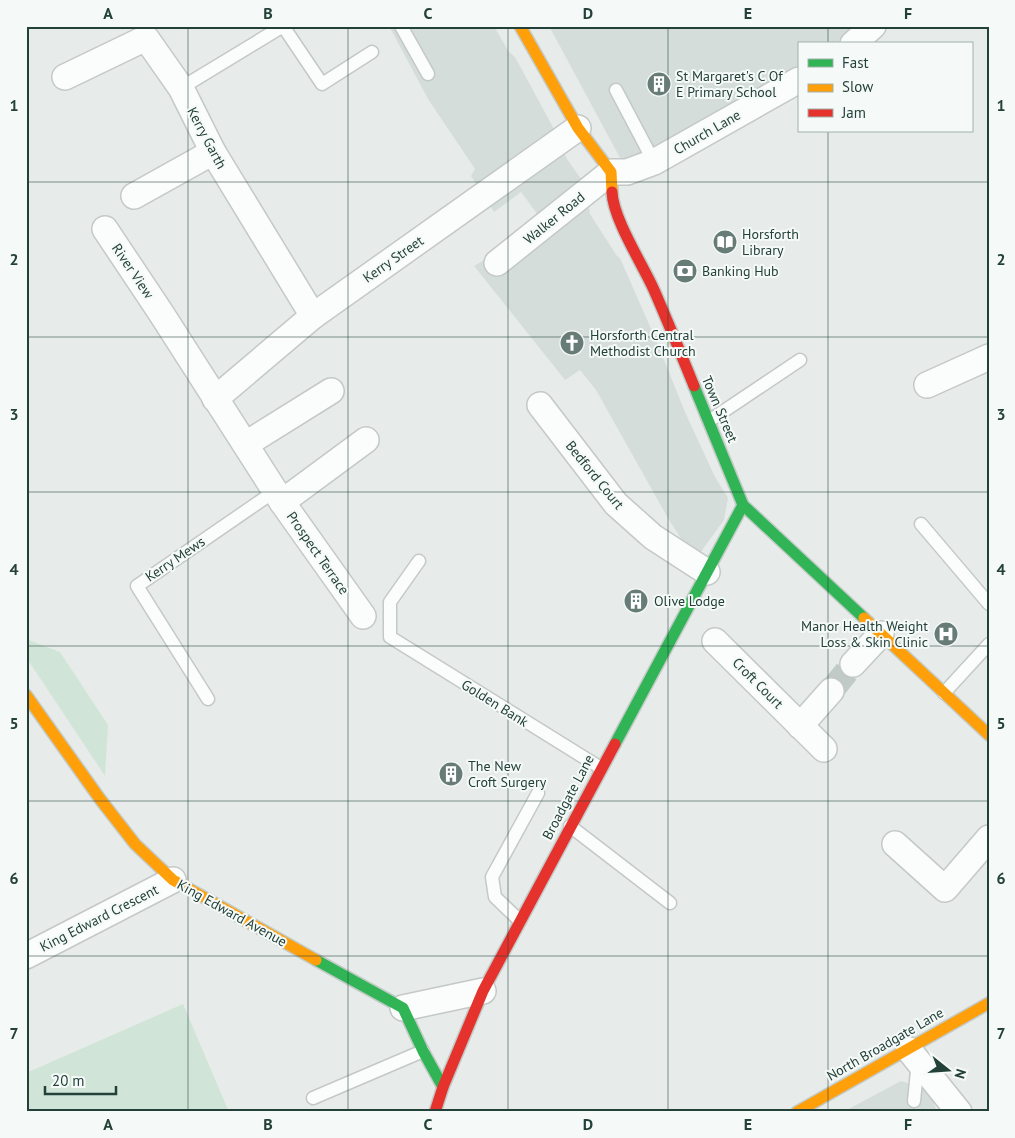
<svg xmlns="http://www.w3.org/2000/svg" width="1015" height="1138" font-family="'PT Sans',sans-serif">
  <rect width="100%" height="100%" fill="#e7ecea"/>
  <g fill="#d5ddda">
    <polygon points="389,26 494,26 509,52 515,57 554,129 567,159 586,186 590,214 617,256 620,258 656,340 685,412 715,477 728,498 724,520 695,560 669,520 596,390 580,370 565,380 474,266 493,255 541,219 521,192 494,212 471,176 475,169 428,99"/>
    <polygon points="549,26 855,26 854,32 834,44 799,44 799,65 626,169"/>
    <polygon points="901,1081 929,1090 937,1112 843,1112"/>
  </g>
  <g fill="#d0e5d7">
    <polygon points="26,639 60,652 108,725 105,776 26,657"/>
    <polygon points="183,1004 229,1112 26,1112 26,1073"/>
  </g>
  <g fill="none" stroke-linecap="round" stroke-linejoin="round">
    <polyline stroke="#c0cac7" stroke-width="25" stroke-dasharray="25 12" stroke-linecap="butt" points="831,691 853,664"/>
    <defs>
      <g id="lane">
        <polyline points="283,26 322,84 372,52"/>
        <polyline points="401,26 428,74"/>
        <polyline points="181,88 283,26"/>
        <polyline points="616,90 654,162"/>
        <polyline points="709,421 800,360"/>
        <polyline points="921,524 989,604"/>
        <polyline points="419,561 390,602 390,637 601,768"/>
        <polyline points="944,693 989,644"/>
        <polyline points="208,699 137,586 275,491"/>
        <polyline points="570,826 670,903"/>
        <polyline points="520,921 495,897 492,877 538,793"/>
        <polyline points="313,1098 423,1051"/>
        <polyline points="914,1101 918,1061"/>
      </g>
      <g id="street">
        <polyline points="853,44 873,26"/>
        <polyline points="65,77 146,38 181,88 213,152 313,316"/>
        <polyline points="134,196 213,152"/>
        <polyline points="105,229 161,313 282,502 363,616"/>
        <polyline points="497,263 611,172 627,172 654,162 799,80"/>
        <polyline points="927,385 989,357"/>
        <polyline points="215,399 313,316 578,128"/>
        <polyline points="540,405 616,504 653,537 707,572"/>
        <polyline points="246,444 331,391"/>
        <polyline points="282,502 366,440"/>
        <polyline points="715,641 824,749"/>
        <polyline points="853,664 881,634"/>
        <polyline points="800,726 831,691"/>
        <polyline points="895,844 945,889 989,838"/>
        <polyline points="26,956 173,880"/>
        <polyline points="403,1008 483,991"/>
        <polyline points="909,1050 959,1112"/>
      </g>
      <g id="fast">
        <polyline points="694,386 743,505 864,618"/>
        <polyline points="615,744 743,505"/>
        <polyline points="316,960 403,1008 423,1051 443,1087"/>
      </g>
      <g id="slow">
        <polyline points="520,26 578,128 611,172 612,192"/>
        <polyline points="864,618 989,735"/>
        <polyline points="26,695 100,799 135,844 173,880 316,960"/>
        <polyline points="797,1112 989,1003"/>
      </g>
      <g id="jam">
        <path d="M612 192C613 219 643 265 654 290 668 322 681 354 694 386"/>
        <polyline points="435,1112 443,1087 483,991 615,744"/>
      </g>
    </defs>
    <use href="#lane" stroke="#c4c9c7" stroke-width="15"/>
    <use href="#street" stroke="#c4c9c7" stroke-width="28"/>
    <use href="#fast" stroke="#c2cac7" stroke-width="14"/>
    <use href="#slow" stroke="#c2cac7" stroke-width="14"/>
    <use href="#jam" stroke="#c2cac7" stroke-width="14"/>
    <use href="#lane" stroke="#fbfcfc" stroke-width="12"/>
    <use href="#street" stroke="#fbfcfc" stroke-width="25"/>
    <use href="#fast" stroke="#30b455" stroke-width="11"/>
    <use href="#slow" stroke="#ff9f0a" stroke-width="11"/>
    <use href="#jam" stroke="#e5322d" stroke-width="11"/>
  </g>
  <path fill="none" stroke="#234039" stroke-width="1" stroke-opacity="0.55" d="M188 26V1112M348 26V1112M508 26V1112M668 26V1112M828 26V44M828 131V1112M26 182H989M26 337H989M26 492H989M26 646H989M26 801H989M26 956H989"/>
  <defs>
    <symbol id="building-disc" viewBox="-11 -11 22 22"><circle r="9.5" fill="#687c77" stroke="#f5faf8"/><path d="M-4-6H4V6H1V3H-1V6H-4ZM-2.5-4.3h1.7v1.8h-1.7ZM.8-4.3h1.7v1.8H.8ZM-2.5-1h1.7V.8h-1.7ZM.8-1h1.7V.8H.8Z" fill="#fff"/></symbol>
    <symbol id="library-disc" viewBox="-11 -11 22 22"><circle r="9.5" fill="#687c77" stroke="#f5faf8"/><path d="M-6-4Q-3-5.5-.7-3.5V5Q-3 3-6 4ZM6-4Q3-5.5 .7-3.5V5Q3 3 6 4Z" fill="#fff"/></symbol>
    <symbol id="bank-disc" viewBox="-11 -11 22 22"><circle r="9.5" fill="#687c77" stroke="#f5faf8"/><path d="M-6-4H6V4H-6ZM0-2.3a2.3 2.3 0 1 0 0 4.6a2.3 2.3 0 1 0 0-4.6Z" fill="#fff"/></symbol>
    <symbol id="church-disc" viewBox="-11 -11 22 22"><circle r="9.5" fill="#687c77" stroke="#f5faf8"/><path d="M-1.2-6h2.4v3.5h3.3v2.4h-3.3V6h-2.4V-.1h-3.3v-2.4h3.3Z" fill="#fff"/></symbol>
    <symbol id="hospital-disc" viewBox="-11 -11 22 22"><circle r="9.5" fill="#687c77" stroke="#f5faf8"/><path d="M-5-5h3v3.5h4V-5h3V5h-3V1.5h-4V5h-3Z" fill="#fff"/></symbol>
  </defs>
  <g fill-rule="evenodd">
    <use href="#building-disc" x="645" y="70" width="28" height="28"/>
    <use href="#library-disc" x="711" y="228" width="28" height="28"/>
    <use href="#bank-disc" x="671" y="257" width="28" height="28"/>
    <use href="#church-disc" x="558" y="329" width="28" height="28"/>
    <use href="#building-disc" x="622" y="587" width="28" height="28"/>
    <use href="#hospital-disc" x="932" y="620" width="28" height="28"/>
    <use href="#building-disc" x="437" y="760" width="28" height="28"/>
  </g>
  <g text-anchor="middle" stroke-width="4" stroke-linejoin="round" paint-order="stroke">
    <g font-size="14" fill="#234039" stroke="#f5faf8" text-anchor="start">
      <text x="676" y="81">St Margaret's C Of<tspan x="676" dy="16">E Primary School</tspan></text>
      <text x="742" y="239">Horsforth<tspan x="742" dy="16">Library</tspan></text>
      <text x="702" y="276">Banking Hub</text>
      <text x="590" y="340">Horsforth Central<tspan x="590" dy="16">Methodist Church</tspan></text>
      <text x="654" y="606">Olive Lodge</text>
      <text x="928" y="631" text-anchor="end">Manor Health Weight<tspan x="928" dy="16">Loss &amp; Skin Clinic</tspan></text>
      <text x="468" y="771">The New<tspan x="468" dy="16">Croft Surgery</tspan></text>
    </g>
    <g font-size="14" fill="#234039" stroke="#f5faf8">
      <text transform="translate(707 132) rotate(-30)" y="5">Church Lane</text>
      <text transform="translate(207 138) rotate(62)" y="5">Kerry Garth</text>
      <text transform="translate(554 218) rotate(-39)" y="5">Walker Road</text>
      <text transform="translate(393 259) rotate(-35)" y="5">Kerry Street</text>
      <text transform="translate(133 271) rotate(56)" y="5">River View</text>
      <text transform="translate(720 409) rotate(67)" y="5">Town Street</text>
      <text transform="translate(595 475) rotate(51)" y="5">Bedford Court</text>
      <text transform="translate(318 553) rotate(55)" y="5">Prospect Terrace</text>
      <text transform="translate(175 559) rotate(-34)" y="5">Kerry Mews</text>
      <text transform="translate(758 683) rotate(45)" y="5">Croft Court</text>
      <text transform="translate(495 703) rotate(32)" y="5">Golden Bank</text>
      <text transform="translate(568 797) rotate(-62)" y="5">Broadgate Lane</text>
      <text transform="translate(232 913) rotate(29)" y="5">King Edward Avenue</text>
      <text transform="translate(99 918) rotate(-27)" y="5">King Edward Crescent</text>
      <text transform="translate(885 1044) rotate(-30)" y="5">North Broadgate Lane</text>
    </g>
  </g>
  <rect width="1015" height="1138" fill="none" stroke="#f5faf8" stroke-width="55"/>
  <rect x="798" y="42" width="175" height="90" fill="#f5faf8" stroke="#a1b0ac"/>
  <rect x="808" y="59" width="25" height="8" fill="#30b455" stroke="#a1b0ac"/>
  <text x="842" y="68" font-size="15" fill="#234039">Fast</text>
  <rect x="808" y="84" width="25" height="8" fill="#ff9f0a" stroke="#a1b0ac"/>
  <text x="842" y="92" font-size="15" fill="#234039">Slow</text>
  <rect x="808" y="109" width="25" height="8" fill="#e5322d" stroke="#a1b0ac"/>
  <text x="842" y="118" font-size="15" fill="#234039">Jam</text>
  <g transform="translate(948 1070) rotate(107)" stroke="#f5faf8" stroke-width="4" paint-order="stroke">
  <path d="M0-4L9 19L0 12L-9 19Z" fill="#234039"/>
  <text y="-8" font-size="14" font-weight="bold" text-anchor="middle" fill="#234039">N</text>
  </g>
  <path d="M45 1086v8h71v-8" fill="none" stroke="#234039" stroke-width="2.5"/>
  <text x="52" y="1086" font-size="15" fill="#234039" stroke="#f5faf8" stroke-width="4" paint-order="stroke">20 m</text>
  <rect x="28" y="28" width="960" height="1082" fill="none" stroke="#234039" stroke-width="2"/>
  <g font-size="16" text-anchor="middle" font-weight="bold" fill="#234039">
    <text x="108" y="19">A</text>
    <text x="268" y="19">B</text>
    <text x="428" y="19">C</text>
    <text x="588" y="19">D</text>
    <text x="748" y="19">E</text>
    <text x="908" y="19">F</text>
    <text x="14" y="111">1</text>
    <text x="1001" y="111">1</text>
    <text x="14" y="265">2</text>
    <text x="1001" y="265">2</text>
    <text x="14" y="420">3</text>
    <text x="1001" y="420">3</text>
    <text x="14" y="575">4</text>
    <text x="1001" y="575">4</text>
    <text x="14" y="729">5</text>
    <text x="1001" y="729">5</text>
    <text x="14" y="884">6</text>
    <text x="1001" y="884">6</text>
    <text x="14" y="1039">7</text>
    <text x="1001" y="1039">7</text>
    <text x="108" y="1130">A</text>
    <text x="268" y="1130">B</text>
    <text x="428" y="1130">C</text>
    <text x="588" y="1130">D</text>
    <text x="748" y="1130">E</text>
    <text x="908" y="1130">F</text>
  </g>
</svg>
